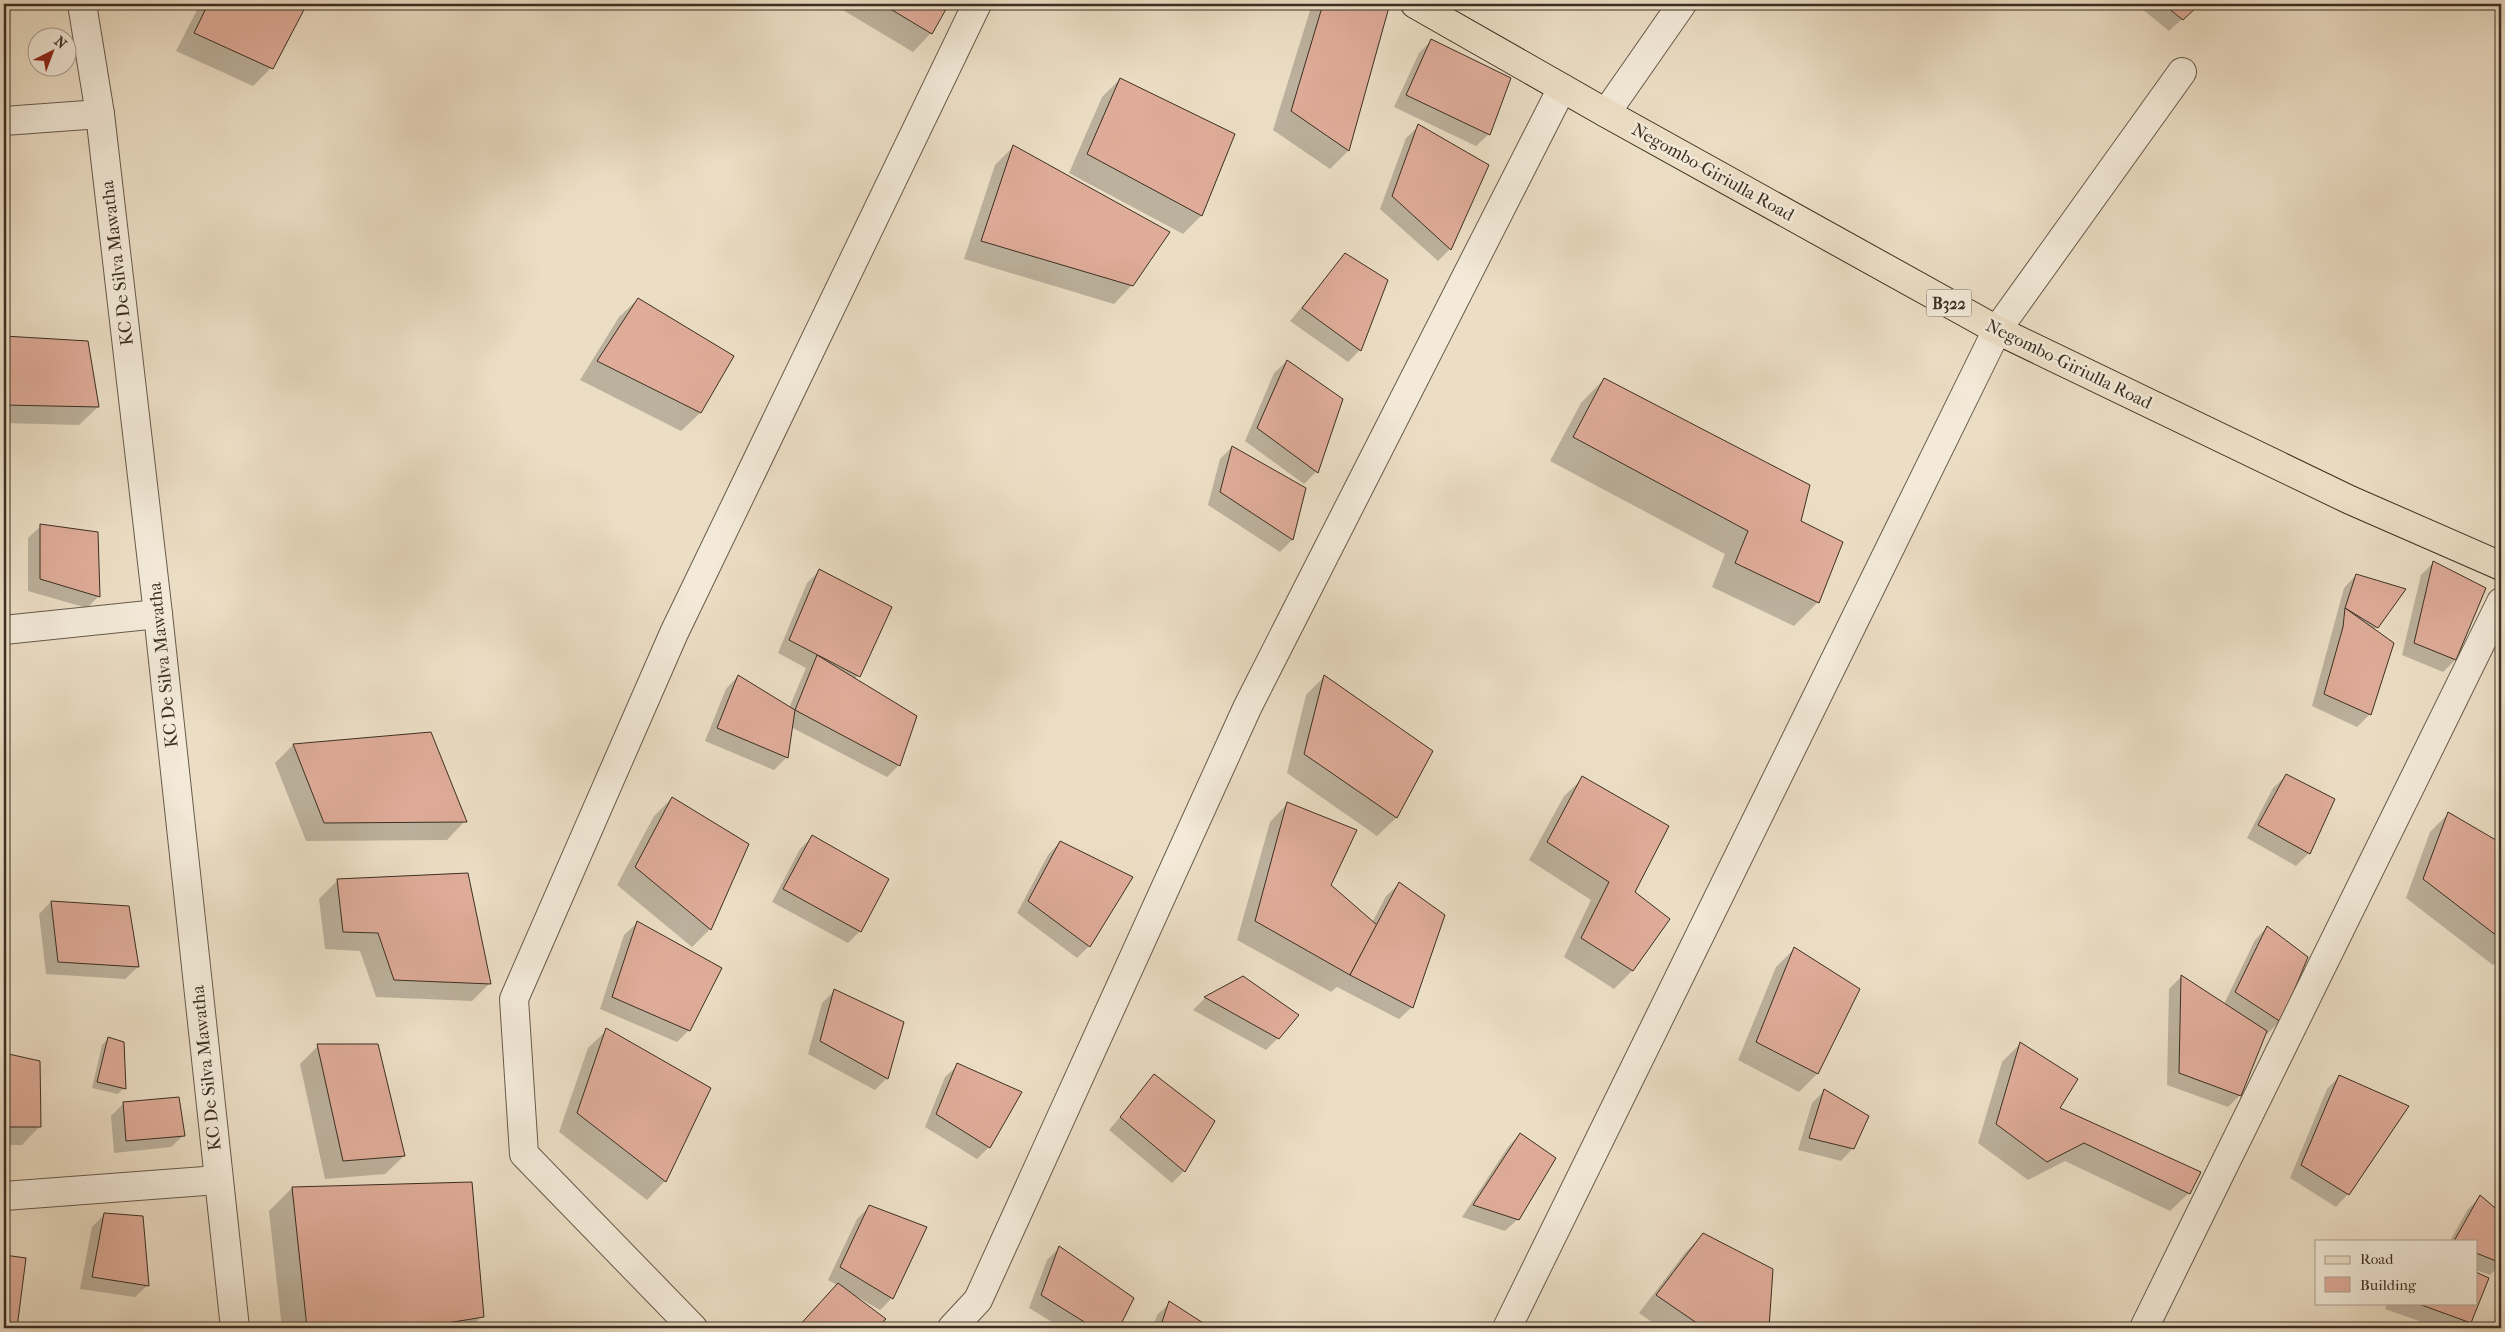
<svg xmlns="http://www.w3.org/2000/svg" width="2505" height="1332" font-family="'IM FELL French Canon',serif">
  <rect width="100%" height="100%" fill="#ecdec5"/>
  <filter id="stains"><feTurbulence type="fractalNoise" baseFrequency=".004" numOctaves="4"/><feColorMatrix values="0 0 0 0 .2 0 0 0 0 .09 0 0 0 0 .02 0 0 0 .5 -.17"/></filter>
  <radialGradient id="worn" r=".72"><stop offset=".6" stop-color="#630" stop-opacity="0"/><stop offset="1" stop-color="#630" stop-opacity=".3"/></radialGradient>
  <g fill="#0003">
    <polygon points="200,4 306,4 271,68 253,86 176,51"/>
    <polygon points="833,4 948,4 931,33 913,52"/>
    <polygon points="1312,4 1380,4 1387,7 1348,151 1330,169 1273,130"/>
    <polygon points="2136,4 2199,4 2169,31"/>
    <polygon points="1432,40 1489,134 1476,146 1394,107 1419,53"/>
    <polygon points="1120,79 1233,134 1201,216 1183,234 1069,173 1102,97"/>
    <polygon points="1419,126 1450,249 1438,261 1380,209 1406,138"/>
    <polygon points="1013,147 1132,285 1114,304 964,259 995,165"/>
    <polygon points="1345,255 1387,281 1360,350 1348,362 1290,321"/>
    <polygon points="638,299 733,356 700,413 681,431 580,380 619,317"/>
    <polygon points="4,337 87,343 98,407 79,425 4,423"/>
    <polygon points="1287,361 1342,399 1316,472 1304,484 1245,441 1274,373"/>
    <polygon points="1604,379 1800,522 1818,602 1794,626 1712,587 1725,554 1550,461 1581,403"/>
    <polygon points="1232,447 1304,488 1292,540 1280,552 1208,505 1220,459"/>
    <polygon points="41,526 99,596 87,608 28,591 28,538"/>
    <polygon points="2433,563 2455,660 2443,672 2402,655 2421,575"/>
    <polygon points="820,570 890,607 855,680 899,765 887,777 791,727 786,758 774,770 705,741 726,689 738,676 789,708 806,668 778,653 807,583"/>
    <polygon points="2356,575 2404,590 2374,630 2392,644 2370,714 2357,727 2312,706 2344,588"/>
    <polygon points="1324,677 1431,752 1396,818 1377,836 1287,773 1306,695"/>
    <polygon points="2501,697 2501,719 2495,714"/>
    <polygon points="430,733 465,821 447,840 306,841 275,763 293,745"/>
    <polygon points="2286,776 2333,800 2309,853 2296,866 2247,838 2273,788"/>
    <polygon points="1583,778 1634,892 1668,919 1632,971 1614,989 1564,957 1591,900 1529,860 1564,796"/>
    <polygon points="672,798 710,929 692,947 617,885 654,816"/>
    <polygon points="1288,803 1330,885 1372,923 1386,896 1399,884 1412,1007 1399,1019 1337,987 1331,992 1237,940 1270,822"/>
    <polygon points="2448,814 2501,845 2501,957 2493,965 2406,898 2430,832"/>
    <polygon points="812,837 860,931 848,943 772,902 800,849"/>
    <polygon points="1060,842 1089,946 1077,958 1017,913 1048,855"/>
    <polygon points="337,881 490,983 472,1001 376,997 360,951 325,949 319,899"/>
    <polygon points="51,902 138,967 125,979 46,974 39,914"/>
    <polygon points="637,923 689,1030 677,1042 600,1009 624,935"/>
    <polygon points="2267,927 2306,958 2279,1022 2267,1034 2265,1032 2240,1095 2228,1107 2167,1085 2169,989 2181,977 2224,1004 2255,940"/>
    <polygon points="1794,949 1858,989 1817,1074 1799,1092 1738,1060 1776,967"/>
    <polygon points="1243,977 1278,1038 1266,1050 1193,1010 1205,998"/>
    <polygon points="834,991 887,1078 875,1090 808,1054 822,1003"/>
    <polygon points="607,1030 665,1181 647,1200 559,1132 588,1048"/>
    <polygon points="108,1039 124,1088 118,1094 92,1088 102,1045"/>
    <polygon points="2020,1044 2058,1108 2189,1193 2170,1211 2065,1161 2028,1180 1978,1143 2002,1062"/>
    <polygon points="318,1046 404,1156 385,1174 325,1179 300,1064"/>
    <polygon points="4,1055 38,1062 40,1126 22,1145 4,1145"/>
    <polygon points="958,1065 989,1147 977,1159 925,1127 945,1077"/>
    <polygon points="1155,1076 1184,1171 1172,1183 1109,1130"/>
    <polygon points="2339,1077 2407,1107 2348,1194 2336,1207 2290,1178 2327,1089"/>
    <polygon points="1824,1091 1853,1148 1841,1161 1798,1150 1812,1103"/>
    <polygon points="124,1103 184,1135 171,1147 114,1153 111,1116"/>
    <polygon points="1520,1134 1518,1219 1505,1231 1462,1217 1508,1147"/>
    <polygon points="292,1188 482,1316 470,1328 282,1328 269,1211"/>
    <polygon points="2481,1196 2501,1215 2501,1264 2490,1275 2476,1270 2476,1241 2450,1241 2468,1209"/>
    <polygon points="869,1207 892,1298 880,1310 856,1296 855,1297 884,1319 875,1328 797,1328 837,1285 828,1280 857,1219"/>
    <polygon points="104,1215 148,1285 135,1297 80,1289 92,1227"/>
    <polygon points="1703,1234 1772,1270 1768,1328 1660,1328 1639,1313 1685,1253"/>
    <polygon points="1059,1248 1132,1298 1118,1328 1062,1328 1029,1308 1047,1260"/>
    <polygon points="4,1257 24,1259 16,1328 4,1328"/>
    <polygon points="2488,1279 2470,1322 2464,1328 2439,1328 2385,1309 2387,1303 2476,1303"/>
    <polygon points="1170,1303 1209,1328 1153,1328 1157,1315"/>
  </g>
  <g fill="#dfac99" stroke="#3b2f22">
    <polygon points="208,4 307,4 273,69 194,33"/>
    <polygon points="882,4 949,4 932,34"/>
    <polygon points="1323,4 1383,4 1389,7 1349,151 1291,111"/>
    <polygon points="2163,4 2200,4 2183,20"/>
    <polygon points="1431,39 1511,78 1490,135 1406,95"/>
    <polygon points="1120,78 1235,134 1202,216 1087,154"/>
    <polygon points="1418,124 1489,165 1451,250 1392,196"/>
    <polygon points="1013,145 1170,232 1133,286 981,241"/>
    <polygon points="1345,253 1388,280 1361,351 1302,308"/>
    <polygon points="638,298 734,356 701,413 597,361"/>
    <polygon points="4,336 88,341 99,407 4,405"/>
    <polygon points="1287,360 1343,399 1318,473 1257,428"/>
    <polygon points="1604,378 1810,485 1801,521 1843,542 1819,603 1735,563 1748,531 1573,437"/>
    <polygon points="1232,446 1306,488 1293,540 1220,492"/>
    <polygon points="40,524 98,532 100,597 40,579"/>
    <polygon points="2433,561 2486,588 2456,660 2414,643"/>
    <polygon points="819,569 892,607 860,677 789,640"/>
    <polygon points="2356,574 2406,589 2378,628 2345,608"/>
    <polygon points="2345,608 2394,643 2371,715 2324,694 2343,627"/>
    <polygon points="817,655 917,716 900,766 795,710"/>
    <polygon points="738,675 795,710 788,758 717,728"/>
    <polygon points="1324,675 1433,751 1397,818 1304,754"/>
    <polygon points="431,732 467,822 324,823 293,744"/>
    <polygon points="2286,774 2335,799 2310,854 2258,825"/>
    <polygon points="1582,776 1669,826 1635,892 1670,919 1633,971 1581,938 1609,882 1547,842"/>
    <polygon points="672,797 749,844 711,930 635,867"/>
    <polygon points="1287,802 1357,830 1331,885 1377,925 1350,975 1255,921"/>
    <polygon points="2448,812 2501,843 2501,939 2423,879"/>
    <polygon points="812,835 889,879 861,932 783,889"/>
    <polygon points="1060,841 1133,877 1090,947 1028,901"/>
    <polygon points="468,873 491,984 394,980 378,933 343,932 337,879"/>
    <polygon points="1399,882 1445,915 1413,1008 1350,975"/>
    <polygon points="51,901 129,906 139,967 58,962"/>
    <polygon points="637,921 722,968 690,1031 612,997"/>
    <polygon points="2267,926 2308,957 2281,1022 2235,992"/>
    <polygon points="1794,947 1860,989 1818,1074 1756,1042"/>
    <polygon points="2181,975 2267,1031 2241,1096 2179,1073"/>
    <polygon points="1243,976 1299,1015 1279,1039 1204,997"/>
    <polygon points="834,989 904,1022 888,1079 820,1041"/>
    <polygon points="606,1028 711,1088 666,1182 577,1113"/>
    <polygon points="108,1037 124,1042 126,1089 97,1082"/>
    <polygon points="2020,1042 2078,1079 2060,1108 2201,1172 2190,1194 2084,1143 2047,1162 1996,1124"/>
    <polygon points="317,1044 378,1044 405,1156 343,1161"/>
    <polygon points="4,1053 40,1061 41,1127 4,1127"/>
    <polygon points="957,1063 1022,1092 990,1148 936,1114"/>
    <polygon points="1154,1074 1215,1121 1185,1172 1120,1117"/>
    <polygon points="2339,1075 2409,1106 2349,1195 2301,1165"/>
    <polygon points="1824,1089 1869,1116 1854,1149 1809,1138"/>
    <polygon points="179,1097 185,1136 126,1141 123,1102"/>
    <polygon points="1520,1133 1556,1158 1519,1220 1473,1205"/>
    <polygon points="472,1182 484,1317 416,1328 307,1328 292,1187"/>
    <polygon points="2480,1195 2501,1213 2501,1263 2476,1253 2476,1241 2454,1241"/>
    <polygon points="869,1205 927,1227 893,1299 840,1267"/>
    <polygon points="104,1213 143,1216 149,1286 92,1277"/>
    <polygon points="1703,1233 1773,1269 1769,1328 1704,1328 1656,1295"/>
    <polygon points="1059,1246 1134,1298 1119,1328 1094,1328 1041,1295"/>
    <polygon points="4,1255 26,1258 17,1328 4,1328"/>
    <polygon points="2476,1272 2489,1278 2471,1323 2416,1303 2476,1303"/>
    <polygon points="838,1283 886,1319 876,1328 797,1328"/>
    <polygon points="1169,1301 1211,1328 1160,1328"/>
  </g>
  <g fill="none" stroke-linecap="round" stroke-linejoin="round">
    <defs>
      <g id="minor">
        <polyline points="82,4 100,114 158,614 235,1328"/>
        <polyline points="1606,113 1682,4"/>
        <polyline points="4,121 100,114"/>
        <polyline points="4,630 158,614"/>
        <polyline points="4,1196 218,1180"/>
        <polyline points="693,1328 524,1154 514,999 674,633 977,4"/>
        <polyline points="952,1328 978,1300 1248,706 1562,88"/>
        <polyline points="1507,1328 1997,330 2182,72"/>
        <polyline points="2144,1328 2501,602"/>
      </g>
      <polyline id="major" points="1415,4 1606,113 1997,330 2350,500 2501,566"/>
    </defs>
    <use href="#minor" stroke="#675b4b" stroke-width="30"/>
    <use href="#major" stroke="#3b2f22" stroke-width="30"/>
    <use href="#minor" stroke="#f3ead9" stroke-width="28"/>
    <use href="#major" stroke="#ecdec5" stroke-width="28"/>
  </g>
  <g text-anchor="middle" stroke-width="5" stroke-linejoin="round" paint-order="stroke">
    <rect fill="#f3ead9" stroke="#726759" stroke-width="1" x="1926.5" y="289.5" width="45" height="27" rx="4"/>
    <g font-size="16" font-weight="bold" fill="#3b2f22">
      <text x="1949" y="309">B322</text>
    </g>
    <g font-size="18" fill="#3b2f22" stroke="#f3ead9">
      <text transform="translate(1713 172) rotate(29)" y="6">Negombo-Giriulla Road</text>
      <text transform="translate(117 263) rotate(-97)" y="6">KC De Silva Mawatha</text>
      <text transform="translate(2069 364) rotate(26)" y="6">Negombo-Giriulla Road</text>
      <text transform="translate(163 665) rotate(-96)" y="6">KC De Silva Mawatha</text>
      <text transform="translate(206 1068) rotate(-96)" y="6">KC De Silva Mawatha</text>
    </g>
  </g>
  <rect width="2505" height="1332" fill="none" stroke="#ecdec5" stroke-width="20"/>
  <rect x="5" y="5" width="2495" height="1322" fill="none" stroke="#3b2f22" stroke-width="2.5"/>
  <rect x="10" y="10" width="2485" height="1312" fill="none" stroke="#3b2f22"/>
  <rect x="2315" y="1240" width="162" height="65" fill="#f3ead9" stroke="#a99f90"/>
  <rect x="2325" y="1256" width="25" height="8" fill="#ecdec5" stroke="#a99f90"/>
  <text x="2360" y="1264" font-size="15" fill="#3b2f22">Road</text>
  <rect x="2325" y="1277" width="25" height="15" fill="#dfac99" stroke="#a99f90"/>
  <text x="2360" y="1290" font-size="15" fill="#3b2f22">Building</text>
  <g transform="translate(52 52) rotate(42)"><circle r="24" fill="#f3ead9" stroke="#a99f90"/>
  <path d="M0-4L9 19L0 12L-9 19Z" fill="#8f2418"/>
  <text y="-8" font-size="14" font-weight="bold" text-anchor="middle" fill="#3b2f22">N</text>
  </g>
  <rect width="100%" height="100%" filter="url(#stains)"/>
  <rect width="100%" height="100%" fill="url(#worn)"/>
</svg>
